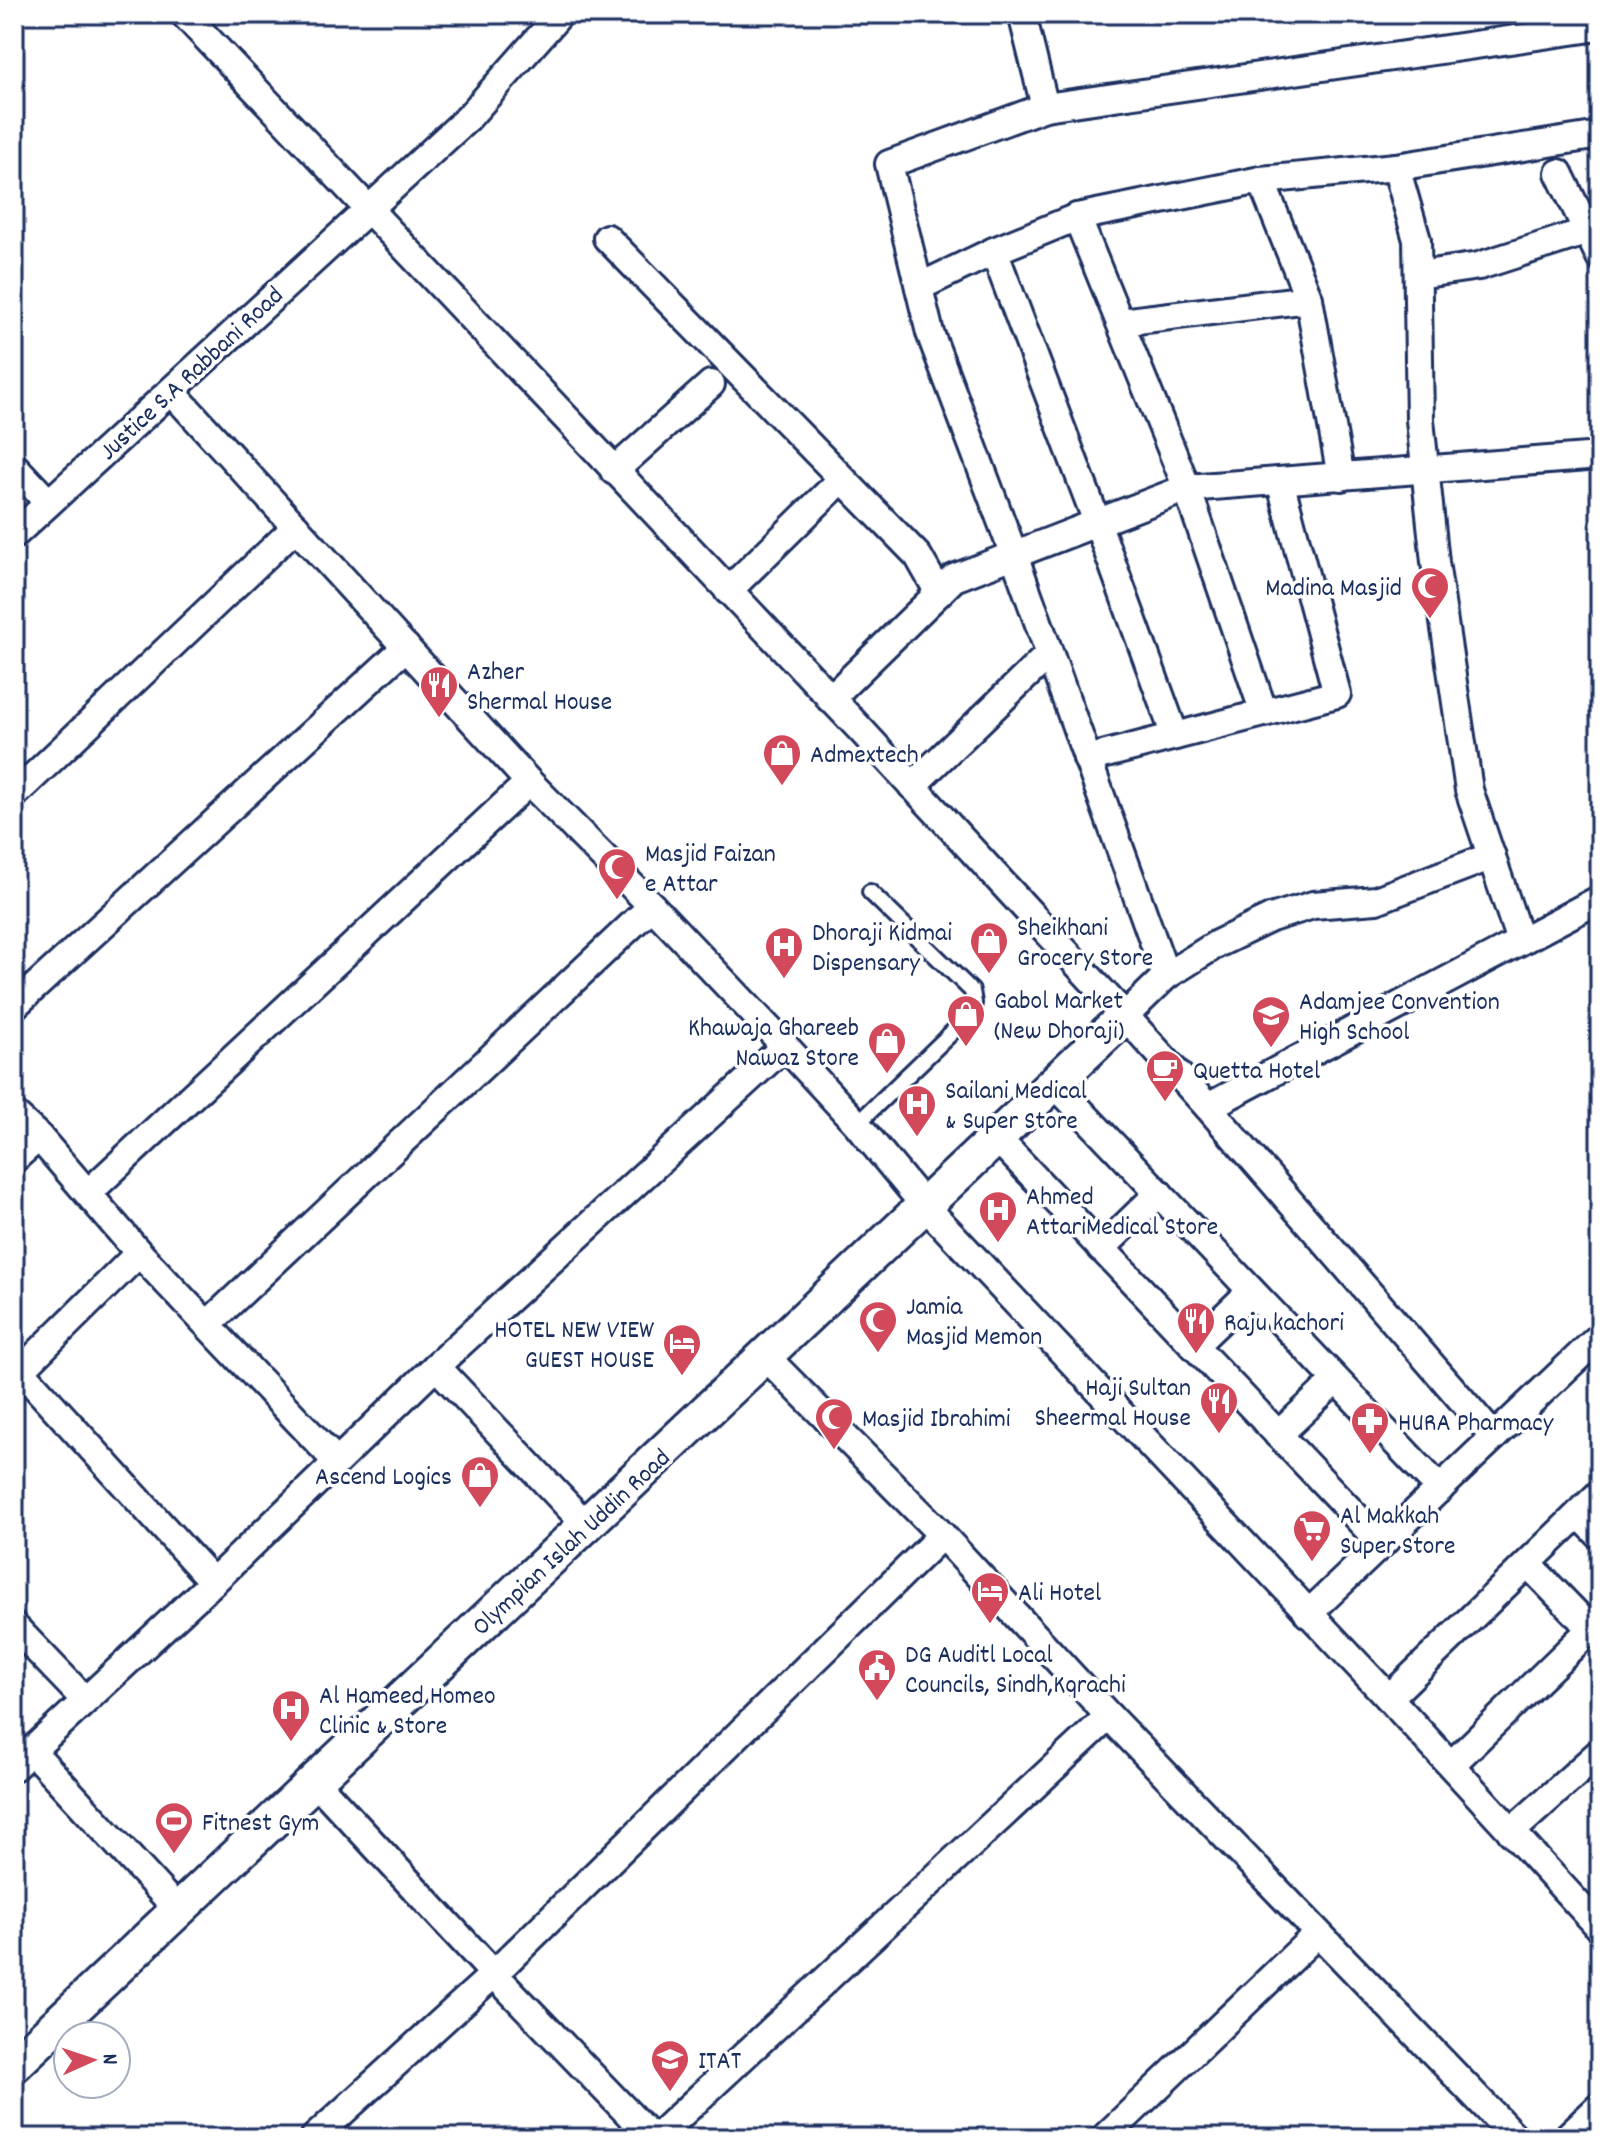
<svg xmlns="http://www.w3.org/2000/svg" width="1614" height="2152" font-family="Dekko,sans-serif">
  <rect width="100%" height="100%" fill="#fff"/>
  <filter id="ink" filterUnits="userSpaceOnUse"><feTurbulence type="fractalNoise" baseFrequency=".0125" numOctaves="2"/><feDisplacementMap in="SourceGraphic" scale="16" xChannelSelector="R" yChannelSelector="G"/><feConvolveMatrix kernelMatrix="1 2 1 2 8 2 1 2 1" color-interpolation-filters="sRGB"/></filter>
  <g filter="url(#ink)">
    <g fill="none" stroke-linecap="round" stroke-linejoin="round">
      <defs>
        <polyline id="service" points="857,1124 972,1013 974,1003 972,991 870,892"/>
        <g id="minor">
          <polyline points="184,14 860,729 1125,1016 1208,1107 1494,1437"/>
          <polyline points="1022,14 1045,107"/>
          <polyline points="1396,167 1417,240 1420,420 1435,562 1469,790 1520,941"/>
          <polyline points="1559,173 1600,257"/>
          <polyline points="1261,180 1309,299 1341,477"/>
          <polyline points="1077,217 1187,488 1264,713"/>
          <polyline points="607,238 918,556 939,593"/>
          <polyline points="994,251 1097,522 1175,736"/>
          <polyline points="1418,275 1479,266 1588,231"/>
          <polyline points="919,287 994,251 1077,217 1261,180 1396,167 1600,135"/>
          <polyline points="1121,322 1309,299"/>
          <polyline points="171,391 529,782 652,906 785,1046 857,1124 924,1205 1389,1698 1600,1928"/>
          <polyline points="14,466 48,502"/>
          <polyline points="614,471 711,384"/>
          <polyline points="14,535 468,118 560,14"/>
          <polyline points="728,591 838,483"/>
          <polyline points="830,699 954,578 1187,488 1600,456"/>
          <polyline points="1087,759 1337,694 1280,481"/>
          <polyline points="912,786 1049,654"/>
          <polyline points="14,795 296,527"/>
          <polyline points="1166,976 1217,944 1271,918 1313,905 1376,900 1492,856"/>
          <polyline points="14,1006 406,647"/>
          <polyline points="1125,1016 1166,976 1014,555 930,333 889,164 1045,107 1599,27"/>
          <polyline points="1054,1083 1440,1489"/>
          <polyline points="1208,1107 1600,899"/>
          <polyline points="14,1114 39,1137 139,1253 336,1461"/>
          <polyline points="996,1137 1382,1544"/>
          <polyline points="14,1159 39,1137"/>
          <polyline points="88,1193 529,782"/>
          <polyline points="1101,1249 1159,1193"/>
          <polyline points="208,1324 652,906"/>
          <polyline points="1194,1346 1251,1291"/>
          <polyline points="765,1356 942,1535 1109,1716 1516,2138"/>
          <polyline points="14,1363 213,1582"/>
          <polyline points="436,1366 586,1525"/>
          <polyline points="14,1377 139,1253"/>
          <polyline points="1278,1435 1336,1380"/>
          <polyline points="1579,1514 1600,1536"/>
          <polyline points="1528,1564 1591,1629"/>
          <polyline points="1308,1614 1600,1336"/>
          <polyline points="14,1626 85,1700"/>
          <polyline points="1389,1698 1600,1493"/>
          <polyline points="31,1750 178,1910"/>
          <polyline points="1451,1765 1600,1620"/>
          <polyline points="14,1767 213,1582 436,1366 785,1046"/>
          <polyline points="315,1781 494,1974 652,2138"/>
          <polyline points="1511,1832 1600,1752"/>
          <polyline points="314,2138 494,1974 942,1535"/>
          <polyline points="656,2138 1109,1716"/>
          <polyline points="1104,2138 1318,1933"/>
          <polyline points="1566,2138 1600,2106"/>
        </g>
        <polyline id="tertiary" points="14,2065 1125,1016"/>
      </defs>
      <use href="#service" stroke="#1b2f5e" stroke-width="20"/>
      <use href="#minor" stroke="#1b2f5e" stroke-width="32"/>
      <use href="#tertiary" stroke="#1b2f5e" stroke-width="40"/>
      <use href="#service" stroke="#fff" stroke-width="14"/>
      <use href="#minor" stroke="#fff" stroke-width="26"/>
      <use href="#tertiary" stroke="#fff" stroke-width="34"/>
    </g>
  </g>
  <defs>
    <symbol id="mosque-pin" viewBox="-11 -11 22 30"><path d="M0 17L-7.5 6A9.5 9.5 0 1 1 7.5 6Z" fill="#d1495b" stroke="#fff"/><path d="M3.5-4.9A6 6 0 1 0 3.5 4.9A5 5 0 1 1 3.5-4.9Z" fill="#fff"/></symbol>
    <symbol id="restaurant-pin" viewBox="-11 -11 22 30"><path d="M0 17L-7.5 6A9.5 9.5 0 1 1 7.5 6Z" fill="#d1495b" stroke="#fff"/><path d="M-5-6h1v4h1v-4h1v4h1v-4h1v5L-1.5 .5V6h-2V.5L-5-1ZM5-6V6H3V1.5H1.5Q1.5-4 5-6Z" fill="#fff"/></symbol>
    <symbol id="shop-pin" viewBox="-11 -11 22 30"><path d="M0 17L-7.5 6A9.5 9.5 0 1 1 7.5 6Z" fill="#d1495b" stroke="#fff"/><path d="M-5-2.5h2.3a2.7 3.5 0 0 1 5.4 0H5L5.5 6h-11ZM-1.5-2.5h3a1.5 2.3 0 0 0-3 0Z" fill="#fff"/></symbol>
    <symbol id="hospital-pin" viewBox="-11 -11 22 30"><path d="M0 17L-7.5 6A9.5 9.5 0 1 1 7.5 6Z" fill="#d1495b" stroke="#fff"/><path d="M-5-5h3v3.5h4V-5h3V5h-3V1.5h-4V5h-3Z" fill="#fff"/></symbol>
    <symbol id="school-pin" viewBox="-11 -11 22 30"><path d="M0 17L-7.5 6A9.5 9.5 0 1 1 7.5 6Z" fill="#d1495b" stroke="#fff"/><path d="M0-5L7-2L0 1L-7-2ZM-4 1L0 2.5L4 1V4Q0 6-4 4Z" fill="#fff"/></symbol>
    <symbol id="cafe-pin" viewBox="-11 -11 22 30"><path d="M0 17L-7.5 6A9.5 9.5 0 1 1 7.5 6Z" fill="#d1495b" stroke="#fff"/><path d="M-5.5-4.5H6V0H3Q3 3.5 0 3.5H-2.5Q-5.5 3.5-5.5 0ZM3-3.2v2h1.7v-2ZM-6 4.5H4V6H-6Z" fill="#fff"/></symbol>
    <symbol id="hotel-pin" viewBox="-11 -11 22 30"><path d="M0 17L-7.5 6A9.5 9.5 0 1 1 7.5 6Z" fill="#d1495b" stroke="#fff"/><path d="M-6-4.5h1.5V1H6V5H4.5V3h-9V5H-6ZM-4 0a1.8 1.8 0 1 1 3.6 0ZM.5 0V-2.5h3Q6-2.5 6 0Z" fill="#fff"/></symbol>
    <symbol id="pharmacy-pin" viewBox="-11 -11 22 30"><path d="M0 17L-7.5 6A9.5 9.5 0 1 1 7.5 6Z" fill="#d1495b" stroke="#fff"/><path d="M-2-6h4v4h4v4h-4v4h-4v-4h-4v-4h4Z" fill="#fff"/></symbol>
    <symbol id="supermarket-pin" viewBox="-11 -11 22 30"><path d="M0 17L-7.5 6A9.5 9.5 0 1 1 7.5 6Z" fill="#d1495b" stroke="#fff"/><path d="M-6-5.5h2.5l.6 2H6L4.5 2H-2.5L-4.4-4H-6ZM-1.5 3.2a1.3 1.3 0 1 0 .1 0ZM3 3.2a1.3 1.3 0 1 0 .1 0Z" fill="#fff"/></symbol>
    <symbol id="civic-pin" viewBox="-11 -11 22 30"><path d="M0 17L-7.5 6A9.5 9.5 0 1 1 7.5 6Z" fill="#d1495b" stroke="#fff"/><path d="M-.6-6.5H3V-4.5H.6V-3L4-1V1h2V6H-6V1h2V-1L-.6-3ZM-1.2 2.5V6h2.4V2.5Z" fill="#fff"/></symbol>
    <symbol id="stadium-pin" viewBox="-11 -11 22 30"><path d="M0 17L-7.5 6A9.5 9.5 0 1 1 7.5 6Z" fill="#d1495b" stroke="#fff"/><path d="M0-5a6.5 5 0 1 0 0 10a6.5 5 0 1 0 0-10ZM-3.5-1.8h7v3.6h-7Z" fill="#fff"/></symbol>
    <symbol id="university-pin" viewBox="-11 -11 22 30"><path d="M0 17L-7.5 6A9.5 9.5 0 1 1 7.5 6Z" fill="#d1495b" stroke="#fff"/><path d="M0-5L7-2L0 1L-7-2ZM-4 1L0 2.5L4 1V4Q0 6-4 4Z" fill="#fff"/></symbol>
  </defs>
  <g fill-rule="evenodd">
    <use href="#mosque-pin" x="1408" y="564" width="44" height="60"/>
    <use href="#restaurant-pin" x="417" y="663" width="44" height="60"/>
    <use href="#shop-pin" x="760" y="731" width="44" height="60"/>
    <use href="#mosque-pin" x="595" y="845" width="44" height="60"/>
    <use href="#shop-pin" x="967" y="919" width="44" height="60"/>
    <use href="#hospital-pin" x="762" y="924" width="44" height="60"/>
    <use href="#shop-pin" x="944" y="992" width="44" height="60"/>
    <use href="#school-pin" x="1249" y="993" width="44" height="60"/>
    <use href="#shop-pin" x="865" y="1019" width="44" height="60"/>
    <use href="#cafe-pin" x="1143" y="1047" width="44" height="60"/>
    <use href="#hospital-pin" x="895" y="1082" width="44" height="60"/>
    <use href="#hospital-pin" x="976" y="1188" width="44" height="60"/>
    <use href="#mosque-pin" x="856" y="1298" width="44" height="60"/>
    <use href="#restaurant-pin" x="1174" y="1299" width="44" height="60"/>
    <use href="#hotel-pin" x="660" y="1321" width="44" height="60"/>
    <use href="#restaurant-pin" x="1197" y="1379" width="44" height="60"/>
    <use href="#mosque-pin" x="812" y="1395" width="44" height="60"/>
    <use href="#pharmacy-pin" x="1348" y="1399" width="44" height="60"/>
    <use href="#shop-pin" x="458" y="1453" width="44" height="60"/>
    <use href="#supermarket-pin" x="1290" y="1507" width="44" height="60"/>
    <use href="#hotel-pin" x="968" y="1569" width="44" height="60"/>
    <use href="#civic-pin" x="855" y="1646" width="44" height="60"/>
    <use href="#hospital-pin" x="269" y="1687" width="44" height="60"/>
    <use href="#stadium-pin" x="152" y="1799" width="44" height="60"/>
    <use href="#university-pin" x="648" y="2037" width="44" height="60"/>
  </g>
  <g text-anchor="middle" stroke-width="7" stroke-linejoin="round" paint-order="stroke">
    <g font-size="26" fill="#1b2f5e" stroke="#fff">
      <text transform="translate(190 372) rotate(-43)" y="9">Justice S.A Rabbani Road</text>
      <text transform="translate(570 1541) rotate(-43)" y="9">Olympian Islah Uddin Road</text>
    </g>
    <g font-size="26" fill="#1b2f5e" stroke="#fff" text-anchor="start">
      <text x="1402" y="595" text-anchor="end">Madina Masjid</text>
      <text x="467" y="679">Azher<tspan x="467" dy="30">Shermal House</tspan></text>
      <text x="810" y="762">Admextech</text>
      <text x="645" y="861">Masjid Faizan<tspan x="645" dy="30">e Attar</tspan></text>
      <text x="1017" y="935">Sheikhani<tspan x="1017" dy="30">Grocery Store</tspan></text>
      <text x="812" y="940">Dhoraji Kidmai<tspan x="812" dy="30">Dispensary</tspan></text>
      <text x="994" y="1008">Gabol Market<tspan x="994" dy="30">(New Dhoraji)</tspan></text>
      <text x="1299" y="1009">Adamjee Convention<tspan x="1299" dy="30">High School</tspan></text>
      <text x="859" y="1035" text-anchor="end">Khawaja Ghareeb<tspan x="859" dy="30">Nawaz Store</tspan></text>
      <text x="1193" y="1078">Quetta Hotel</text>
      <text x="945" y="1098">Sailani Medical<tspan x="945" dy="30">&amp; Super Store</tspan></text>
      <text x="1026" y="1204">Ahmed<tspan x="1026" dy="30">AttariMedical Store</tspan></text>
      <text x="906" y="1314">Jamia<tspan x="906" dy="30">Masjid Memon</tspan></text>
      <text x="1224" y="1330">Raju kachori</text>
      <text x="654" y="1337" text-anchor="end">HOTEL NEW VIEW<tspan x="654" dy="30">GUEST HOUSE</tspan></text>
      <text x="1191" y="1395" text-anchor="end">Haji Sultan<tspan x="1191" dy="30">Sheermal House</tspan></text>
      <text x="862" y="1426">Masjid Ibrahimi</text>
      <text x="1398" y="1430">HURA Pharmacy</text>
      <text x="452" y="1484" text-anchor="end">Ascend Logics</text>
      <text x="1340" y="1523">Al Makkah<tspan x="1340" dy="30">Super Store</tspan></text>
      <text x="1018" y="1600">Ali Hotel</text>
      <text x="905" y="1662">DG Auditl Local<tspan x="905" dy="30">Councils, Sindh,Kqrachi</tspan></text>
      <text x="319" y="1703">Al Hameed Homeo<tspan x="319" dy="30">Clinic &amp; Store</tspan></text>
      <text x="202" y="1830">Fitnest Gym</text>
      <text x="698" y="2068">ITAT</text>
    </g>
  </g>
  <rect width="1614" height="2152" fill="none" stroke="#fff" stroke-width="48"/>
  <rect x="24" y="24" width="1566" height="2104" fill="none" stroke="#1b2f5e" stroke-width="3" filter="url(#ink)"/>
  <g transform="translate(92 2060) rotate(87)"><circle r="38" fill="#ffffff" stroke="#a4acbf" stroke-width="2"/>
  <path d="M0-6L14 30L0 20L-14 30Z" fill="#d1495b"/>
  <text y="-12" font-size="22" font-weight="bold" text-anchor="middle" fill="#1b2f5e">N</text>
  </g>
</svg>
